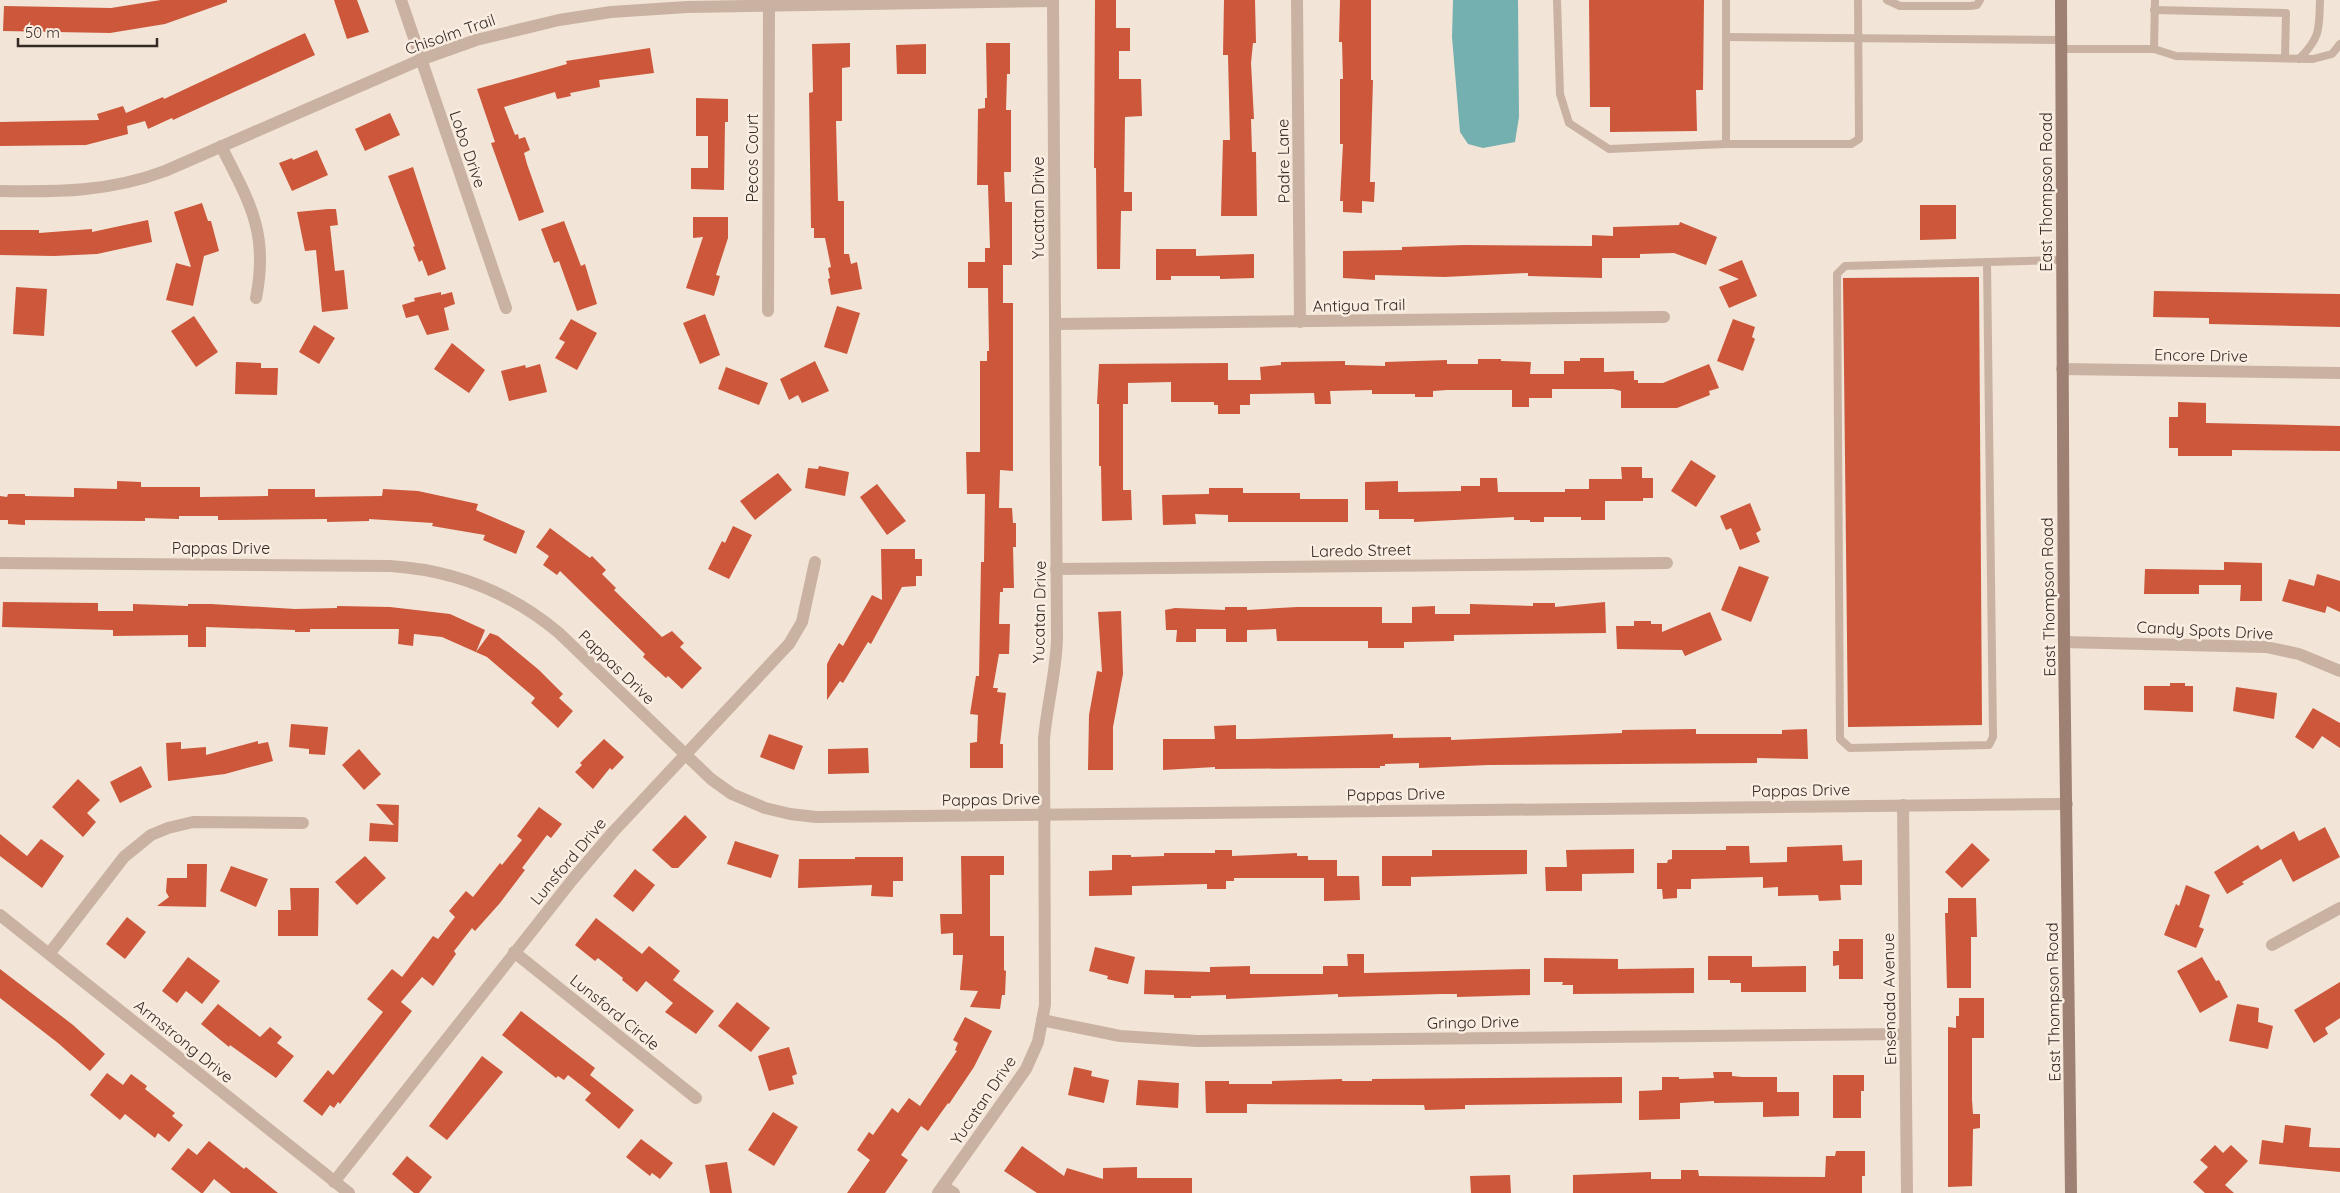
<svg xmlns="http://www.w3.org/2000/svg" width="2340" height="1193" font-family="Quicksand,sans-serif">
  <rect width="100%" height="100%" fill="#f2e4d6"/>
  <polygon fill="#74b0b0" points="1453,0 1518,0 1519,117 1515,142 1483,148 1468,144 1460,132 1452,37"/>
  <g fill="#cc573a">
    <polygon points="161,0 227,0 227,2 165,24 110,33 3,31 4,6 111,8"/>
    <polygon points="334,0 357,0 369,32 347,39"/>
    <polygon points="1095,0 1116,0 1116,28 1130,28 1130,51 1119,51 1119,79 1141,79 1142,116 1125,117 1124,192 1132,192 1132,211 1121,211 1120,269 1097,269 1096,168 1094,168"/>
    <polygon points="1224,0 1255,0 1256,43 1253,43 1251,63 1254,119 1251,119 1252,152 1256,152 1257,216 1221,216 1223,140 1230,140 1228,55 1223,55"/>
    <polygon points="1340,0 1371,0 1371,80 1373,80 1370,182 1375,182 1374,202 1362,201 1362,213 1343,212 1343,201 1340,201 1343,144 1340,144 1340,79 1343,79 1342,42 1339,42"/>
    <polygon points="1589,0 1704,0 1703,90 1696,90 1697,131 1610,132 1610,107 1590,107"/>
    <polygon points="305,33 315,55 173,120 172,118 148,129 145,121 127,126 128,134 86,145 0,146 0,122 99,120 97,114 123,106 126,113 163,97 164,99"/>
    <polygon points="850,43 850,67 842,68 842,121 836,121 838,201 844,201 844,254 849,254 851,264 857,262 862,289 831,295 828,279 830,278 828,268 831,267 825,238 814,238 814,228 811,228 809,93 813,92 812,44"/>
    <polygon points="986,43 1010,43 1010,74 1007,74 1006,110 1011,110 1011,172 1004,172 1005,202 1012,202 1012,265 1003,265 1003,303 1013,303 1013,471 1000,470 999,508 1012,508 1013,523 1016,523 1016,547 1013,547 1014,588 1003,588 1003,592 1000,592 999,624 1010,624 1009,654 999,654 993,688 998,688 997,692 1006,693 1000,744 1003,744 1003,768 970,768 970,743 977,742 978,715 970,714 976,676 979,676 981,562 984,562 985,494 967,494 966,452 980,452 980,361 987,361 987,351 989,351 988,288 968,288 968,262 985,262 985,248 990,248 988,185 977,185 978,109 985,108 985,98 987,98"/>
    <polygon points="926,44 926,74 897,74 896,45"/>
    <polygon points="650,48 654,73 599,80 600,87 570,93 571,96 557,99 555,92 504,107 515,135 518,134 519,139 525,137 530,150 524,153 527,164 544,212 519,221 491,143 495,142 477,89 567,64 566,61"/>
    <polygon points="696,98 728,99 728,122 725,122 724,190 691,189 691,168 708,168 708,136 696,136"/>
    <polygon points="390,113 400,135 365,151 355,129"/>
    <polygon points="317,150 328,175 292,191 279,163 292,158 293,160"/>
    <polygon points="413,167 446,269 428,276 422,260 419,262 413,247 415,246 388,176"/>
    <polygon points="202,203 208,221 211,221 219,251 204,256 193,306 166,300 176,263 191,267 174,212"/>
    <polygon points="1920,205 1956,205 1956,239 1920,240"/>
    <polygon points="328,209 336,209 338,225 330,226 335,271 344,270 348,309 322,312 316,250 305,251 297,212"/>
    <polygon points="693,217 728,217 728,238 716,275 720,276 714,296 686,288 703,237 693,238"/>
    <polygon points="148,220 152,242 97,254 54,256 0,255 0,230 39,230 39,233 92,229 92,232"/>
    <polygon points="564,221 581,266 585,264 597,304 577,311 559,261 554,263 541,229"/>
    <polygon points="1680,222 1717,237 1706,265 1674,253 1640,254 1640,258 1602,258 1602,278 1528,276 1528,273 1444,277 1375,275 1375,280 1343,278 1343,251 1402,250 1402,247 1464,245 1592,246 1592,235 1613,236 1613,227 1679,225"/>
    <polygon points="1156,249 1196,249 1196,256 1254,254 1254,278 1220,279 1220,276 1171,276 1171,280 1156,280"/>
    <polygon points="1742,260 1757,296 1729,308 1719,287 1739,279 1718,270"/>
    <polygon points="1979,277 1982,725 1848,727 1843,278"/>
    <polygon points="16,287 47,289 44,336 13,334"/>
    <polygon points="2154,291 2340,294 2340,327 2209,324 2209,318 2153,317"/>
    <polygon points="441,292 441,295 452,292 455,304 444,308 449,330 427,335 418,315 406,318 402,305 415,301 414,298"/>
    <polygon points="837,306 860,313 847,354 824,347"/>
    <polygon points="705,314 720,355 700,364 683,323"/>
    <polygon points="194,316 218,352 196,367 171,331"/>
    <polygon points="571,319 597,333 577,370 555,358 565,342 559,339"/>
    <polygon points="1733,319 1755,327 1752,337 1755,339 1743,371 1717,361"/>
    <polygon points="314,325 335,338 319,364 299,352"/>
    <polygon points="452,343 485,370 469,393 434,369"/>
    <polygon points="1580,358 1604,358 1604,372 1634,371 1634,380 1638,380 1638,383 1663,383 1709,364 1719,388 1709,391 1710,395 1677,408 1621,408 1621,391 1613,389 1552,389 1552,398 1529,398 1529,407 1512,407 1512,390 1447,390 1433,391 1433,397 1415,397 1415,394 1372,394 1372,390 1330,391 1331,404 1315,404 1314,393 1250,394 1250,405 1240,405 1240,414 1218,414 1218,405 1214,405 1214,402 1171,402 1171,382 1128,383 1128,404 1123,404 1123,490 1131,490 1132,520 1102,521 1101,466 1099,466 1099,404 1097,404 1099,364 1228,363 1228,380 1261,380 1260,367 1281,365 1281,362 1345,361 1345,365 1385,366 1385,362 1447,360 1447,364 1478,364 1478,359 1501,359 1501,361 1531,362 1530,374 1564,374 1564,361 1580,361"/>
    <polygon points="815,361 829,391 802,403 798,395 789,400 780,379"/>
    <polygon points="236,362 261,363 261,368 278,368 277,395 235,394"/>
    <polygon points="540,364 547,392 509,401 501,371 525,365 526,368"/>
    <polygon points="726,367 768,383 759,405 718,389"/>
    <polygon points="2178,402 2206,403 2206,423 2340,426 2340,451 2232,450 2232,456 2178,456 2178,448 2169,448 2169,417 2178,417"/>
    <polygon points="1691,460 1716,476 1696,507 1671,491"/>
    <polygon points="819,466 849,472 845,496 805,488 808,468 818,469"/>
    <polygon points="1621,467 1642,467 1642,478 1653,478 1653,498 1643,498 1643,501 1605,501 1605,520 1581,520 1581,517 1544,517 1544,522 1530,522 1530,520 1514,520 1514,517 1414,522 1414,519 1379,519 1379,510 1365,510 1365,482 1398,481 1398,492 1461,491 1461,486 1480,486 1480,478 1497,478 1498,492 1565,492 1565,489 1589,489 1589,479 1622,479"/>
    <polygon points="778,473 792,490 755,520 740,501"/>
    <polygon points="117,481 141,482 141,487 200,487 200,497 268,496 268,489 315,489 315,497 382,496 383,489 418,491 478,504 476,510 525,531 516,554 483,540 485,535 432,526 433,523 369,519 369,521 327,522 327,519 218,520 218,516 179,516 179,519 145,518 145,521 25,520 25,525 8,524 8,520 0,520 0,496 7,497 8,494 25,494 25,496 74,497 74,488 117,489"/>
    <polygon points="877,484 906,521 887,535 860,497"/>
    <polygon points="1209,488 1243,488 1243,493 1300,493 1300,499 1348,499 1348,522 1228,522 1228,515 1195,514 1196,524 1163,525 1162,495 1209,494"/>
    <polygon points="1750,503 1761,530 1756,533 1760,542 1740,550 1731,528 1726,530 1720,516"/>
    <polygon points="733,526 752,535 729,579 708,569 722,541 725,543"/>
    <polygon points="550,528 590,558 592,556 606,570 602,574 616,588 614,590 662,637 672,631 684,643 680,647 702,668 682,689 668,676 666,678 643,657 645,654 560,571 557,575 543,565 549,556 536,547"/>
    <polygon points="881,549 915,549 915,559 922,559 922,576 916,576 916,586 902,587 871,644 868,642 843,683 840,681 827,700 827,664 831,656 839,643 843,646 872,595 882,600"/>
    <polygon points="2224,562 2262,563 2262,601 2240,601 2241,585 2199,585 2199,594 2144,594 2145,569 2224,570"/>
    <polygon points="1739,566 1769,577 1751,622 1721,610"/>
    <polygon points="2317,574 2340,581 2340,612 2327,606 2325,613 2282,601 2289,579 2314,586"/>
    <polygon points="3,602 98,603 98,611 133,611 133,604 188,606 188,604 211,604 295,609 337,608 337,606 390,607 450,614 485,630 476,652 490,633 498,636 539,670 563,694 559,698 573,711 558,728 531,703 535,698 487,657 442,637 414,634 413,646 398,644 399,629 310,629 310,632 295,632 295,630 206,627 206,647 188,647 188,635 113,636 113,630 2,627"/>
    <polygon points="1605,602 1606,633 1454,635 1454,641 1404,642 1404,648 1368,648 1368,641 1277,641 1276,629 1247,630 1247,642 1226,642 1226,629 1196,629 1196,642 1176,642 1177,630 1166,630 1165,610 1175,608 1225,610 1225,607 1247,607 1247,610 1297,607 1382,607 1382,623 1412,623 1412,607 1435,606 1435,614 1470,614 1470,604 1533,606 1533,603 1555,603 1555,607"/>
    <polygon points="1121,611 1123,674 1113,727 1113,770 1088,770 1089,715 1097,671 1102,672 1098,612"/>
    <polygon points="1710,612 1722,640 1685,656 1682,650 1617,649 1616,626 1634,626 1634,621 1651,621 1651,624 1662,624 1662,632"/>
    <polygon points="2170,683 2185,683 2185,686 2193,686 2193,712 2144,710 2144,686 2170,686"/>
    <polygon points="2236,687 2277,693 2274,719 2233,711"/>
    <polygon points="2313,708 2340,723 2340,748 2322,736 2313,749 2295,737"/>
    <polygon points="291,724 328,727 325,755 309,754 309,749 289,747"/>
    <polygon points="1236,725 1236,739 1250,739 1393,734 1393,738 1451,737 1451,740 1622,733 1622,730 1696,729 1696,734 1782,734 1782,730 1807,729 1808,759 1757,758 1757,763 1488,765 1419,768 1419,763 1385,764 1385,766 1380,766 1380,768 1365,768 1215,769 1215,767 1163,770 1163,739 1215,739 1214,726"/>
    <polygon points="769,734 803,746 794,770 760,757"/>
    <polygon points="604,739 624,757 612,770 610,768 593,789 575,772 582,765 580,763"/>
    <polygon points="258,741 258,744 268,742 273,761 225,774 168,781 166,743 181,742 181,749 206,747 206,755"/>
    <polygon points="868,748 869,773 828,774 828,749"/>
    <polygon points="359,749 381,774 364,790 342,765"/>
    <polygon points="141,766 152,787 120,803 110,782"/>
    <polygon points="78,779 100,800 87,813 96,822 83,837 52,807"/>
    <polygon points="376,804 399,805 398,842 369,841 370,823 394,825"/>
    <polygon points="539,807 562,824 551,838 547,835 522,868 525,870 500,903 475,931 472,928 454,951 456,954 433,986 422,977 401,1002 412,1011 340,1104 338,1102 334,1108 330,1105 322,1116 303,1101 328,1070 333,1075 383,1012 367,999 392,969 402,977 433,936 438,939 455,917 449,911 466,891 473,897 500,863 502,865 522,840 517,836"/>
    <polygon points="685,815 707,837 678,868 672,868 652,850"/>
    <polygon points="2325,827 2340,857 2293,882 2281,859 2242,882 2244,884 2227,894 2214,872 2258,845 2261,850 2294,831 2299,841"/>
    <polygon points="0,834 27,856 41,839 64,856 42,888 0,856"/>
    <polygon points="735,841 779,855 771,878 727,864"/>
    <polygon points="1972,843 1990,860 1962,888 1945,872"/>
    <polygon points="1842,845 1843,861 1862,860 1862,885 1840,885 1841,900 1819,901 1818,895 1778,896 1778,887 1763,888 1763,877 1691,879 1691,889 1677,889 1677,898 1663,899 1662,889 1657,889 1657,863 1667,863 1668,860 1672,859 1672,850 1726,850 1726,846 1749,846 1750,863 1787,862 1787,847"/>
    <polygon points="1634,849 1634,873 1582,874 1582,891 1546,891 1545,867 1567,867 1566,850"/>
    <polygon points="1215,850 1232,850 1232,856 1297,853 1297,856 1308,856 1308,860 1337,860 1337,876 1359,876 1360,900 1324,901 1324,878 1234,878 1234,881 1226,881 1226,889 1207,889 1207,884 1132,886 1132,895 1089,896 1089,871 1112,870 1112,855 1131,855 1131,857 1164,856 1164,853 1215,853"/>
    <polygon points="1432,850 1527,850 1527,874 1411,877 1411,886 1382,886 1382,856 1432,856"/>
    <polygon points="365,856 386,878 357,905 335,882"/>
    <polygon points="961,856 1004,856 1004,875 990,875 990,936 1004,936 1004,970 1006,971 1005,995 1002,995 1000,1009 970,1007 978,991 960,990 963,955 953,955 953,933 941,934 940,914 962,914"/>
    <polygon points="855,857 903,857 903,881 893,881 893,897 871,896 872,885 798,888 799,859 855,859"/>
    <polygon points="187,864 207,864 206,907 157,906 169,897 166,892 167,878 187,878"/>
    <polygon points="231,866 268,879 256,907 220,891"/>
    <polygon points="635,869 655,885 633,912 613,896"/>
    <polygon points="2186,885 2210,895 2199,927 2204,929 2196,948 2164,935 2176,904 2179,906"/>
    <polygon points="290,888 319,888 318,936 278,936 278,910 291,910"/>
    <polygon points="1948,898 1976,898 1977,937 1971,937 1971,988 1947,988 1945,913 1948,913"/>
    <polygon points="127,917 146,932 125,959 106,944"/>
    <polygon points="596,918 642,954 649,946 680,971 673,980 714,1011 696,1034 665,1012 673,1003 646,981 637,992 622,980 623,978 598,958 595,961 575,945"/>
    <polygon points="1839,939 1863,939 1863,979 1839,979 1839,965 1833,966 1833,951 1839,951"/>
    <polygon points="1095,947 1135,957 1128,984 1107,979 1108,976 1089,971"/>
    <polygon points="1347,954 1364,954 1364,973 1530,969 1530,995 1457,997 1457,994 1442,994 1338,997 1338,994 1226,999 1226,995 1191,996 1191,998 1174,998 1174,995 1144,994 1145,970 1210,972 1210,967 1250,966 1250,974 1323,974 1323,966 1348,966"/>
    <polygon points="1708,956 1752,956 1752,967 1806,966 1806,992 1741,992 1741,983 1730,983 1730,980 1708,980"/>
    <polygon points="188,957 220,981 202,1004 186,991 177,1003 162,991"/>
    <polygon points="2202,957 2216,981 2219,980 2228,997 2200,1013 2177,971"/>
    <polygon points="1544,958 1618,959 1618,969 1694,968 1694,993 1573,994 1573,985 1562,985 1563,982 1544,982"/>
    <polygon points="0,969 73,1025 105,1054 90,1071 58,1043 0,998"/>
    <polygon points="2340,982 2340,1018 2325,1028 2328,1034 2314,1043 2294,1010"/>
    <polygon points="1959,998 1984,998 1984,1038 1972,1038 1972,1100 1973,1114 1980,1114 1980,1128 1973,1129 1972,1186 1948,1187 1948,1027 1956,1028 1956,1016 1959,1016"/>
    <polygon points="737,1002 770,1028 751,1052 718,1026"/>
    <polygon points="218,1004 260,1037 270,1027 282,1037 277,1043 294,1056 276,1078 230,1045 229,1047 201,1024"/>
    <polygon points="2237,1004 2259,1008 2258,1022 2273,1026 2268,1049 2229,1041"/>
    <polygon points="521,1011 595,1068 590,1075 634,1110 619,1129 585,1100 591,1093 568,1075 564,1080 558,1076 556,1078 502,1035"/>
    <polygon points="965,1017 992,1031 974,1067 949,1104 948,1103 928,1131 921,1126 901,1155 908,1160 885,1193 847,1193 870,1160 857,1150 869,1132 873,1135 892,1108 898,1113 909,1098 920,1106 957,1051 955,1050 958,1043 953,1040"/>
    <polygon points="789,1047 797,1074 792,1076 794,1084 769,1091 758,1056"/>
    <polygon points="482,1056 503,1072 447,1140 429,1126"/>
    <polygon points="1074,1067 1092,1071 1091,1076 1109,1080 1104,1103 1068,1095"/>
    <polygon points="1713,1072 1732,1072 1732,1076 1742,1077 1777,1077 1777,1092 1799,1092 1799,1116 1763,1117 1763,1102 1714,1103 1714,1101 1680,1103 1680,1119 1639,1120 1639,1091 1662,1090 1662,1077 1679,1077 1679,1079 1714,1078"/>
    <polygon points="107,1073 123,1085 131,1074 147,1086 145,1089 175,1113 172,1116 183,1125 169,1142 158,1133 155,1138 125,1114 120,1120 90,1095"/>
    <polygon points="1833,1075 1864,1075 1864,1091 1861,1091 1861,1118 1833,1118"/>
    <polygon points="1622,1077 1622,1103 1465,1105 1465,1109 1425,1110 1424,1105 1247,1104 1247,1113 1206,1113 1205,1081 1229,1081 1229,1084 1272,1084 1272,1081 1342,1079 1342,1081 1372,1081 1372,1079"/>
    <polygon points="1138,1080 1179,1083 1178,1108 1136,1105"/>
    <polygon points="773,1112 798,1127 774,1166 748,1150"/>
    <polygon points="2285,1125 2311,1128 2309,1147 2340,1148 2340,1172 2259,1164 2262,1140 2283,1143"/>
    <polygon points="641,1139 673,1163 660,1179 652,1173 650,1176 626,1157"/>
    <polygon points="209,1141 244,1169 246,1167 278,1193 231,1193 214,1179 203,1193 201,1193 171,1169 188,1148 197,1155"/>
    <polygon points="2215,1145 2223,1153 2231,1145 2248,1161 2225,1185 2234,1193 2205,1193 2193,1182 2208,1167 2200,1160"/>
    <polygon points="1022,1146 1064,1176 1067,1168 1103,1179 1103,1168 1137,1167 1137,1178 1192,1178 1192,1193 1037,1193 1004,1171"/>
    <polygon points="1836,1151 1865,1151 1865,1176 1862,1176 1862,1193 1573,1193 1573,1175 1651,1172 1651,1179 1681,1179 1681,1170 1698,1170 1699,1176 1825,1177 1826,1156 1835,1156"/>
    <polygon points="407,1156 432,1177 419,1193 414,1193 392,1174"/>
    <polygon points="727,1162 732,1193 710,1193 705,1165"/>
    <polygon points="1510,1175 1511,1193 1471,1193 1470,1176"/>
  </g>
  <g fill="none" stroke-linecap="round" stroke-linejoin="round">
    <g stroke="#cab2a2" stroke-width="8">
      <polyline points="1557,0 1560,94 1569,123 1609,149 1726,144"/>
      <polyline points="1726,0 1726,144 1851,144 1859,139 1858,0"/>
      <polyline points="1887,0 1900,6 1970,6 1977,5 1980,0"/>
      <polyline points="2154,10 2286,13 2285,58"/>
      <polyline points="1726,37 2061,40"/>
      <polyline points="2061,49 2154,49 2176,56 2313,59 2332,54 2340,44"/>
      <polyline points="2154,49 2155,0"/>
      <path d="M2299 59C2321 37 2319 29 2320 0"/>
      <polyline points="1987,262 1993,737 1989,745 1850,748 1840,739 1837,274 1845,266 2062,260"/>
    </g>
    <g stroke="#cab2a2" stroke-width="12">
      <polyline points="401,0 506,308"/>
      <polyline points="1297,0 1300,322"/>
      <path d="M221 146C250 203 269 233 256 298"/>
      <path d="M0 191C59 192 109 192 165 171L420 60 476 40 559 20 611 12 687 7 1053 1"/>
      <polyline points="768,311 769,5"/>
      <polyline points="1055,324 1664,317"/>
      <polyline points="2062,369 2340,373"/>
      <path d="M0 563 390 566C454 570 510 592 559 633L711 779 732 794 765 808 790 814 816 817 2067 804"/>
      <polyline points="1056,569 1667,563"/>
      <polyline points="2064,642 2266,647 2299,654 2340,671"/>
      <polyline points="1903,805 1907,1193"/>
      <polyline points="0,915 349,1193"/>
      <polyline points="2272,945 2340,908"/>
      <polyline points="514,952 696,1098"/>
      <polyline points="49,954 124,857 151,835 168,828 193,822 303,823"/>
      <polyline points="1042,1020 1120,1036 1197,1041 1905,1034"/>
      <polyline points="334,1182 573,879 613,832 789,644 802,622 815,562"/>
      <polyline points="943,1186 954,1193"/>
      <path d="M938 1193 1026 1069 1038 1042 1045 1005 1044 739C1047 705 1056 673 1057 639L1053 0"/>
    </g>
    <polyline stroke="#9e8173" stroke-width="12" points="2061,0 2064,642 2071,1193"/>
  </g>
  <g text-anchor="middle" stroke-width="5" stroke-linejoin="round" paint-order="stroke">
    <g font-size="16" fill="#342925" stroke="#faeee2">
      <text transform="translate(450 34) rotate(-19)" y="6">Chisolm Trail</text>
      <text transform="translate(468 149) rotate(71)" y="6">Lobo Drive</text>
      <text transform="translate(752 158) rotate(-90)" y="6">Pecos Court</text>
      <text transform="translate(1283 161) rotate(-91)" y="6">Padre Lane</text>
      <text transform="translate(2046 192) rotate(-90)" y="6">East Thompson Road</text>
      <text transform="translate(1038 208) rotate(-90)" y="6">Yucatan Drive</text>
      <text transform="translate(1359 305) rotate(-1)" y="6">Antigua Trail</text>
      <text transform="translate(2201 355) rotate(1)" y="6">Encore Drive</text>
      <text x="221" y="554">Pappas Drive</text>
      <text transform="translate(1361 550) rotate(-1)" y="6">Laredo Street</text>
      <text transform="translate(2048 597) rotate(-91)" y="6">East Thompson Road</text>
      <text transform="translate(1039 612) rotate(-89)" y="6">Yucatan Drive</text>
      <text transform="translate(2205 630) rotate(3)" y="6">Candy Spots Drive</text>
      <text transform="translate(617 667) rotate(44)" y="6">Pappas Drive</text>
      <text transform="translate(1801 790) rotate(-1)" y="6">Pappas Drive</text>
      <text transform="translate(1396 794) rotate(-1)" y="6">Pappas Drive</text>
      <text transform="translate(991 799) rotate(-1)" y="6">Pappas Drive</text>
      <text transform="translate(568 861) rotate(-50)" y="6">Lunsford Drive</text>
      <text transform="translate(1889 999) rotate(-91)" y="6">Ensenada Avenue</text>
      <text transform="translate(2053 1002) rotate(-91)" y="6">East Thompson Road</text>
      <text transform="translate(615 1012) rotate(39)" y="6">Lunsford Circle</text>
      <text transform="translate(1473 1022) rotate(-1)" y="6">Gringo Drive</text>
      <text transform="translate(184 1041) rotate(39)" y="6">Armstrong Drive</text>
      <text transform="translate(983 1100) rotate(-56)" y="6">Yucatan Drive</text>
    </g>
  </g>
  <path d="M18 38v8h139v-8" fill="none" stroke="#342925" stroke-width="2.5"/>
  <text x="25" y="38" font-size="15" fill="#342925" stroke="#faeee2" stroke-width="4" paint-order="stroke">50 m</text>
</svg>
